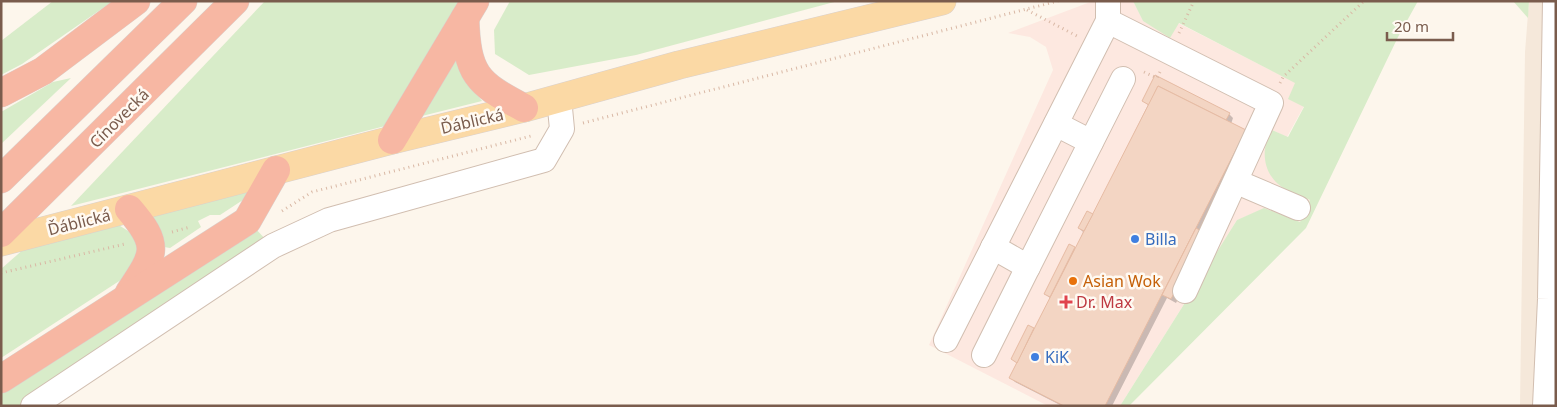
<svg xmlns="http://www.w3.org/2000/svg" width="1557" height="407" font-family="'Noto Sans',sans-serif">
  <rect width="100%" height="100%" fill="#fdf6ec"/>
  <polygon fill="#f5e8da" points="1529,1 1556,1 1556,406 1520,406 1525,52"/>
  <polygon fill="#fde8e0" points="1093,1 1133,1 1143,21 1170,37 1178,23 1296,83 1304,106 1287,137 1272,130 1266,145 1278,184 1310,200 1300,222 1264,209 1237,220 1120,406 1048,406 929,345 1053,70 1046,47 1030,37 1008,33"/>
  <g fill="#d8ecc9">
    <polygon points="53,1 113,1 22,64 1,75 1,41"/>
    <polygon points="265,1 464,1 393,124 71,206"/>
    <polygon points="510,1 838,1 636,55 529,75 495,54 494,30"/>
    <path d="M1133 1H1418L1398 37 1306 228 1129 406H1120L1237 220 1264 208 1300 222 1310 200C1300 195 1286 191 1278 184 1262 170 1261 147 1272 130L1288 137 1304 107 1288 99 1295 83 1179 23 1170 38 1143 21Z"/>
    <polygon points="1513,1 1529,1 1528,18"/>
    <polygon points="455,59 466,81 482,101 418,117"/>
    <polygon points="71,78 1,144 1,112 53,82"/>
    <polygon points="250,190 252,194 220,215 210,215 198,221 201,227 170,248 164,247 154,221 154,216"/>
    <polygon points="117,224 136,236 140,254 130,274 1,358 1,269 25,248"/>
    <polygon points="253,226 268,242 20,406 1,406 1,390"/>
  </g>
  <polygon fill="#0003" points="1144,101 1229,114 1233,118 1231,124 1246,131 1209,238 1176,303 1167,298 1112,406 1062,406 1015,382 1011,378 1018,364 1013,359 1029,327 1035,330 1050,298 1045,294 1070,246 1076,249 1083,232 1079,228 1093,216 1148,105"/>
  <g fill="#f3d5c3" stroke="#e6bba3">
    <polygon points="1155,75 1230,113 1226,120 1158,86 1149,105 1142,101"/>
    <polygon points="1158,86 1246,130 1105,406 1064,406 1009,378"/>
    <polygon points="1087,211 1093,214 1084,231 1078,228"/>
    <polygon points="1196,228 1205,233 1171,299 1162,295"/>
    <polygon points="1069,244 1075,247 1050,297 1044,294"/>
    <polygon points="1028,325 1034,328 1017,363 1011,359"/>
  </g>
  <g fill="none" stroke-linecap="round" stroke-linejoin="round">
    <defs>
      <g id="minor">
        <polyline points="1108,1 1108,21 1271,103 1185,291"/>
        <polyline points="1056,124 1091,142"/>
        <polyline points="1237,182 1298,208"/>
        <polyline points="993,247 1028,267 1123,79"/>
        <polyline points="946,340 1108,21"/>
        <polyline points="984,355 1028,267"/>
        <polyline points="33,406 273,246 329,220 544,160 562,129 559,98"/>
        <polyline points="1545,406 1550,299 1555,1"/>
      </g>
      <polyline id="major" points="1,242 392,140 524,108 679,65 942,1"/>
      <g id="highway">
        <path d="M465 18C467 74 476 83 524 108"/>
        <polyline points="1,93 43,71 136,1"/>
        <polyline points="392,140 475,1"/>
        <polyline points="1,179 183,1"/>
        <polyline points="1,233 235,1"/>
        <path d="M129 293C155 254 161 246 129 209"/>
        <polyline points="1,379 247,221 276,170"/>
      </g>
    </defs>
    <use href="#minor" stroke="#d1beb0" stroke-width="26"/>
    <use href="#major" stroke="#dad1cd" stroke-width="29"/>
    <use href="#highway" stroke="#dad1cd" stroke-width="29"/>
    <g stroke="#d9b8a5" stroke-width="3" stroke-dasharray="1 4" stroke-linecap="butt">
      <polyline points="1027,10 1077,36"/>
      <polyline points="1179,33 1194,1"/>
      <polyline points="1144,72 1157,78 1160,72"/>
      <polyline points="1280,83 1283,77 1364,1"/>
      <polyline points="583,123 1058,1"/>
      <polyline points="282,211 312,192 531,136"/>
      <polyline points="172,232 190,227"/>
      <polyline points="1,273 125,244"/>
    </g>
    <use href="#minor" stroke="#fff" stroke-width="24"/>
    <use href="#major" stroke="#fbd9a5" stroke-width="28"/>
    <use href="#highway" stroke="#f7b7a3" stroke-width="28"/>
  </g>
  <g fill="#3f7fe0" stroke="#fffaf3" stroke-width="2">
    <circle cx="1135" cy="239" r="5"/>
    <circle cx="1035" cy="357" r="5"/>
  </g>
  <circle fill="#e8710a" stroke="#fffaf3" stroke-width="2" cx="1073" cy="281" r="5"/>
  <path fill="#e0444e" stroke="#fffaf3" stroke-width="2" d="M1063.5 294.5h5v5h5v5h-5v5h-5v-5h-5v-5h5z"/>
  <g text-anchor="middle" stroke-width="5" stroke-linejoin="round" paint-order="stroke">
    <g font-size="16" fill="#7a5c4d" stroke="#fffaf3">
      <text transform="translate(119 118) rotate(-45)" y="6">Cínovecká</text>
      <text transform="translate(472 121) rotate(-13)" y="6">Ďáblická</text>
      <text transform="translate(79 222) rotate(-14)" y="6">Ďáblická</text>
    </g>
    <g font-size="16" fill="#366cbe" stroke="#fffaf3" text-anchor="start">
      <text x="1145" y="245">Billa</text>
      <text x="1045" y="363">KiK</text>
    </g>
    <g font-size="16" fill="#c56008" stroke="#fffaf3" text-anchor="start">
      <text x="1083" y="287">Asian Wok</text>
    </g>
    <g font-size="16" fill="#be3a42" stroke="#fffaf3" text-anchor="start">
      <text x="1076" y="308">Dr. Max</text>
    </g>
  </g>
  <rect width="1557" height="407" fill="none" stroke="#7a5c4d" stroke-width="5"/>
  <path d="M1387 32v8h66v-8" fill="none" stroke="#7a5c4d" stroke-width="2.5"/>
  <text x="1394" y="32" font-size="15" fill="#7a5c4d" stroke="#fffaf3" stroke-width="4" paint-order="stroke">20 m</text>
</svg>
